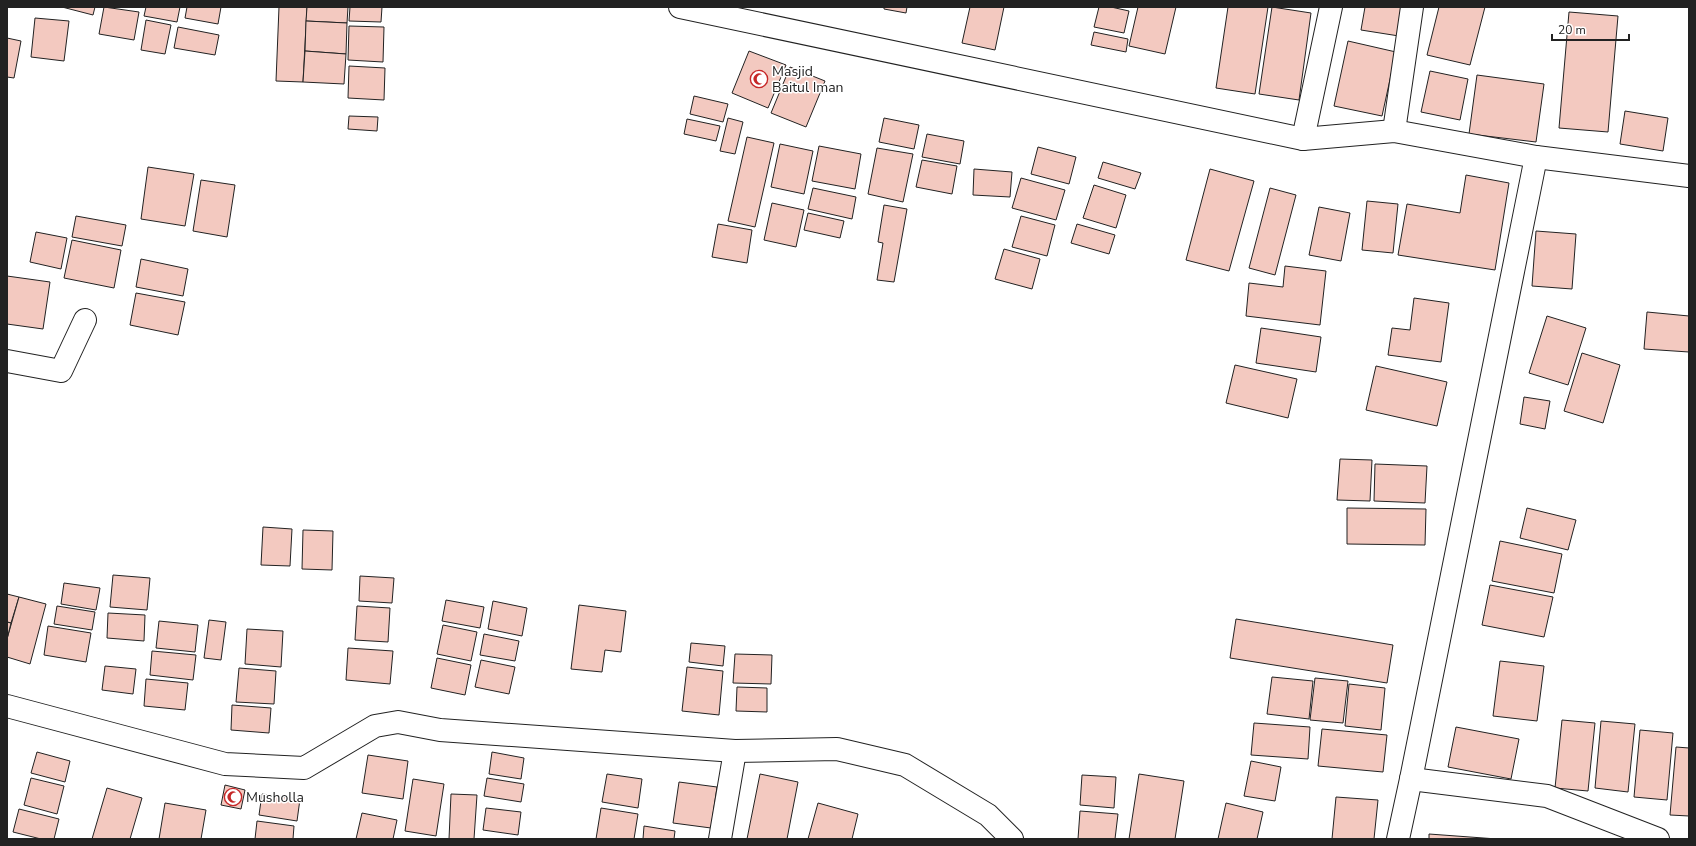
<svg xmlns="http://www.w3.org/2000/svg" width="1696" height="846" font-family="'Nunito Sans',sans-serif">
  <rect width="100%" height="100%" fill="#fff"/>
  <g fill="#f3c9c0" stroke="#222">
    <polygon points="62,7 95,7 93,15"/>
    <polygon points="104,7 139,12 134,40 99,34"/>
    <polygon points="146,7 180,7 177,22 144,16"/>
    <polygon points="187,7 221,7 218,24 185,18"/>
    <polygon points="279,7 307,7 303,82 276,81"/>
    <polygon points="307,7 348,7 347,23 306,21"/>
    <polygon points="350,7 382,7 381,22 349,21"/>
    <polygon points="884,7 907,7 906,13 884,9"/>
    <polygon points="970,7 1004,7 995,50 962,43"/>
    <polygon points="1099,7 1111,7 1129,11 1124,33 1094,27"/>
    <polygon points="1138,7 1176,7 1165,54 1129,46"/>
    <polygon points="1228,7 1268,7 1255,94 1216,88"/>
    <polygon points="1272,7 1311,13 1299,100 1259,94"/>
    <polygon points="1365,7 1404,7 1399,36 1361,30"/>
    <polygon points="1439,7 1485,7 1470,65 1427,55"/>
    <polygon points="1569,12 1618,16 1608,132 1559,128"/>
    <polygon points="35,18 69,21 64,61 31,57"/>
    <polygon points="146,20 171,25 165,54 141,50"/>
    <polygon points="306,21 347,23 346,54 305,51"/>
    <polygon points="349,26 384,27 383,62 348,60"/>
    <polygon points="178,27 219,35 215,55 174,48"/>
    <polygon points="1094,32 1128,39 1126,52 1091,45"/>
    <polygon points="7,38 21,41 14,78 7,77"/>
    <polygon points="1348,41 1396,52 1382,116 1334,106"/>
    <polygon points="305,51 346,54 344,84 303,82"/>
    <polygon points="749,51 786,65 768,108 732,93"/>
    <polygon points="349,66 385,68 384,100 348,98"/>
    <polygon points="790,67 825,81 806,127 771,113"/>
    <polygon points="1430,71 1468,79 1460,120 1421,112"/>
    <polygon points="1477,75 1544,84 1536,142 1469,134"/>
    <polygon points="694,96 728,104 723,122 690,114"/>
    <polygon points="1625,111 1668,118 1663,151 1620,144"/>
    <polygon points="349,116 378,117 377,131 348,129"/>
    <polygon points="728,118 743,122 735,154 720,151"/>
    <polygon points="884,118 919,125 914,149 879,142"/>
    <polygon points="687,119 720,126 716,141 684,134"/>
    <polygon points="927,134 964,141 960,164 922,157"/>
    <polygon points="747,137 774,143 755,227 728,221"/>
    <polygon points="780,144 813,151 804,194 771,187"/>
    <polygon points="819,146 861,154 855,189 812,181"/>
    <polygon points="1038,147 1076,157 1069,184 1031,174"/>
    <polygon points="877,148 913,154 903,202 868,194"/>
    <polygon points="922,160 957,166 952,194 916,187"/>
    <polygon points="1103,162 1141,173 1135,189 1098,178"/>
    <polygon points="148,167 194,174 185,226 141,219"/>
    <polygon points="974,169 1012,172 1010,197 973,195"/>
    <polygon points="1210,169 1254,181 1229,271 1186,260"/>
    <polygon points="1466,175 1509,183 1495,270 1398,255 1407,204 1460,213"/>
    <polygon points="1021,178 1065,190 1056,220 1012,208"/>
    <polygon points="201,180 235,185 227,237 193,231"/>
    <polygon points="1094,185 1126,195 1116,228 1083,218"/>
    <polygon points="813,188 856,197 852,219 808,209"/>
    <polygon points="1270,188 1296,195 1275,275 1249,268"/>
    <polygon points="1367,201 1398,204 1393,253 1362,250"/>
    <polygon points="772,203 804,210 796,247 764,240"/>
    <polygon points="884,205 907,209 894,282 877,280 883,243 878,242"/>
    <polygon points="1319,207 1350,213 1341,261 1309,255"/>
    <polygon points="808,213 844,221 840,238 804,230"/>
    <polygon points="76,216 126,225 122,246 72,237"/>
    <polygon points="1021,216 1055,225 1047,256 1012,247"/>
    <polygon points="718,224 752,230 747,263 712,257"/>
    <polygon points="1077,224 1115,235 1109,254 1071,243"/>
    <polygon points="1536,231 1576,234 1572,289 1532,286"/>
    <polygon points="36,232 67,238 61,269 30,262"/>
    <polygon points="72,240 121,250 114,288 64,278"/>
    <polygon points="1004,249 1040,259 1032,289 995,279"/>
    <polygon points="141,259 188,269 183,296 136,287"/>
    <polygon points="1285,266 1326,271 1320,325 1246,316 1249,283 1283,287"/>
    <polygon points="7,276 50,282 43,329 7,324"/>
    <polygon points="136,293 185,302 178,335 130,325"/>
    <polygon points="1414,298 1449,303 1441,362 1388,355 1392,328 1410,330"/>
    <polygon points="1647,312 1689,316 1689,352 1644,349"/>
    <polygon points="1547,316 1586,328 1568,385 1529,373"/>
    <polygon points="1261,328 1321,337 1316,372 1256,363"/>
    <polygon points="1582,353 1620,365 1603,423 1564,411"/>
    <polygon points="1235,365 1297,379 1288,418 1226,403"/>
    <polygon points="1376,366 1447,382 1437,426 1366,410"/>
    <polygon points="1524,397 1550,401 1545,429 1520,424"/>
    <polygon points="1340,459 1372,460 1370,501 1337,500"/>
    <polygon points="1375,464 1427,466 1425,503 1374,501"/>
    <polygon points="1347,508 1426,509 1425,545 1347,544"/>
    <polygon points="1527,508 1576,520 1568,550 1520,538"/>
    <polygon points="263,527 292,529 290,566 261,565"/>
    <polygon points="303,530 333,531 332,570 302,569"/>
    <polygon points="1500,541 1562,554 1554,593 1492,581"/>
    <polygon points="113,575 150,578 147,610 110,607"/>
    <polygon points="360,576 394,578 392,603 359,601"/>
    <polygon points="64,583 100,588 96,610 61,604"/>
    <polygon points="1490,585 1553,597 1544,637 1482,625"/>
    <polygon points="7,594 19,597 11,623 7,622"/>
    <polygon points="19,597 46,604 30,664 7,657 7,639"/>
    <polygon points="446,600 484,607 480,628 442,621"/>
    <polygon points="493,601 527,608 522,636 488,629"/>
    <polygon points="579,605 626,611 621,652 605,650 602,672 571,669"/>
    <polygon points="57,606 95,612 92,630 54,624"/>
    <polygon points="357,606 390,608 388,642 355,640"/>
    <polygon points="108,613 145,615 144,641 107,638"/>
    <polygon points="1236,619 1393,645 1387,683 1230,658"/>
    <polygon points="209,620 226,622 221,660 204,658"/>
    <polygon points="159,621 198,625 195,652 156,648"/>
    <polygon points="7,622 11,623 7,639"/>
    <polygon points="443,625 477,632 471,661 437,654"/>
    <polygon points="48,626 91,633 86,662 44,655"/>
    <polygon points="247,629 283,631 281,667 245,664"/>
    <polygon points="484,634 519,641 515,661 480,655"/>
    <polygon points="691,643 725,646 723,666 689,662"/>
    <polygon points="348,648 393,651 390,684 346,680"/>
    <polygon points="152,651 196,655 193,680 150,675"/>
    <polygon points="735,654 772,655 771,684 733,683"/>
    <polygon points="437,658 471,665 465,695 431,688"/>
    <polygon points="481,660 515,667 509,694 475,687"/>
    <polygon points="1500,661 1544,666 1537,721 1493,716"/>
    <polygon points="105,666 136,669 133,694 102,690"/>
    <polygon points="687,667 723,671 719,715 682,711"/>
    <polygon points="239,668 276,671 274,704 236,702"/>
    <polygon points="1272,677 1313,681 1309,719 1267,714"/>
    <polygon points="1315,678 1348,681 1343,723 1310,720"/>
    <polygon points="146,679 188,683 185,710 144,706"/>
    <polygon points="1349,684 1385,688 1381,730 1345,726"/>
    <polygon points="737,687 767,688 767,712 736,711"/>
    <polygon points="232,705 271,708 269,733 231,730"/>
    <polygon points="1562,720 1595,723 1588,791 1555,788"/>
    <polygon points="1601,721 1635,724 1628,792 1595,788"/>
    <polygon points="1254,723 1310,727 1308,759 1251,755"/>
    <polygon points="1456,727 1519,739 1511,779 1448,767"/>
    <polygon points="1322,729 1387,735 1383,772 1318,766"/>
    <polygon points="1640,730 1673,733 1667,800 1634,797"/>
    <polygon points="1676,747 1689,748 1689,816 1670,815"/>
    <polygon points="37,752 70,761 65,782 31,773"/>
    <polygon points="492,752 524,758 521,779 489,774"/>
    <polygon points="368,755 408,761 403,799 362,793"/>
    <polygon points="1251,761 1281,767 1275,801 1244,796"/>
    <polygon points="607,774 642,779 638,808 602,802"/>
    <polygon points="760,774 798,782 787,839 747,839"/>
    <polygon points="1139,774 1184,781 1175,839 1129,839"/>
    <polygon points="1082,775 1116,777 1114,808 1080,805"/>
    <polygon points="31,778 64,786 57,814 24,805"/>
    <polygon points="487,778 524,784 521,802 484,796"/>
    <polygon points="413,779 444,784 436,836 405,831"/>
    <polygon points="679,782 717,787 711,828 673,823"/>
    <polygon points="225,785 245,790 241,809 221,805"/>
    <polygon points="107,788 142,798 130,839 92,839"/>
    <polygon points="262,794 300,799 297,821 259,815"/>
    <polygon points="451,794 477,795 474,839 449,839"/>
    <polygon points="1336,797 1378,800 1374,839 1332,839"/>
    <polygon points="165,803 206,810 201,839 159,839"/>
    <polygon points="818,803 858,814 852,839 808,839"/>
    <polygon points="1226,803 1263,812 1257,839 1218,839"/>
    <polygon points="486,808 521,812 518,835 483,830"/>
    <polygon points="601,808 638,814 634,839 596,839"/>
    <polygon points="19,809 59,819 54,839 41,839 13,832"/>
    <polygon points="1080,811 1118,814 1115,839 1078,839"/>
    <polygon points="362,813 397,820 393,839 356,839"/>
    <polygon points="257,821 294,826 293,839 255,839"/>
    <polygon points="644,826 675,831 674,839 643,839"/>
    <polygon points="1429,834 1497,839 1429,839"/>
  </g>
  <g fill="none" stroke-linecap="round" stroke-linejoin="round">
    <defs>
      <g id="minor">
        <polyline points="1394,131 1412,7"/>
        <polyline points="1303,139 1331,7"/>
        <polyline points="7,361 61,371 85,320"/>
        <polyline points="7,706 225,764 304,768 375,726 398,722 440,730 735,751 837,749 905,765 988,815 1012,839"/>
        <polyline points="1411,779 1547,796 1658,839"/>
        <polyline points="720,839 735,751"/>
        <polyline points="1398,839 1411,779 1536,157"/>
      </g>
      <polyline id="secondary" points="680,7 1303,139 1394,131 1536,157 1689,176"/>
    </defs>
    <use href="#minor" stroke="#222" stroke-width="24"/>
    <use href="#secondary" stroke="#222" stroke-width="24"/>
    <use href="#minor" stroke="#fff" stroke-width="22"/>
    <use href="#secondary" stroke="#fff" stroke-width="22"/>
  </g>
  <defs>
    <symbol id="mosque-ring" viewBox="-11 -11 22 22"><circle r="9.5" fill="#fff" stroke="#c62828" stroke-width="1.5"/><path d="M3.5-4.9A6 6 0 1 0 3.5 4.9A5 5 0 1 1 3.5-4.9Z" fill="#c62828"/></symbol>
  </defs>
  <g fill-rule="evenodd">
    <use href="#mosque-ring" x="749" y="69" width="20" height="20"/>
    <use href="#mosque-ring" x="223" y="787" width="20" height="20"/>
  </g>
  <g text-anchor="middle" stroke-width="3" stroke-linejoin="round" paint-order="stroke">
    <g font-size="14" fill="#222" stroke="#fff" text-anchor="start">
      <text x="772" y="76">Masjid<tspan x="772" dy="16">Baitul Iman</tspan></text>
      <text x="246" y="802">Musholla</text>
    </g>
  </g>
  <rect width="1696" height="846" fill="none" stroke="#222222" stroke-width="16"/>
  <path d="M1552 34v6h77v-6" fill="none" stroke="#222222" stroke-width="2"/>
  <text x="1558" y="34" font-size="12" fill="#222222" stroke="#ffffff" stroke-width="3" paint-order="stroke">20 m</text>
</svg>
